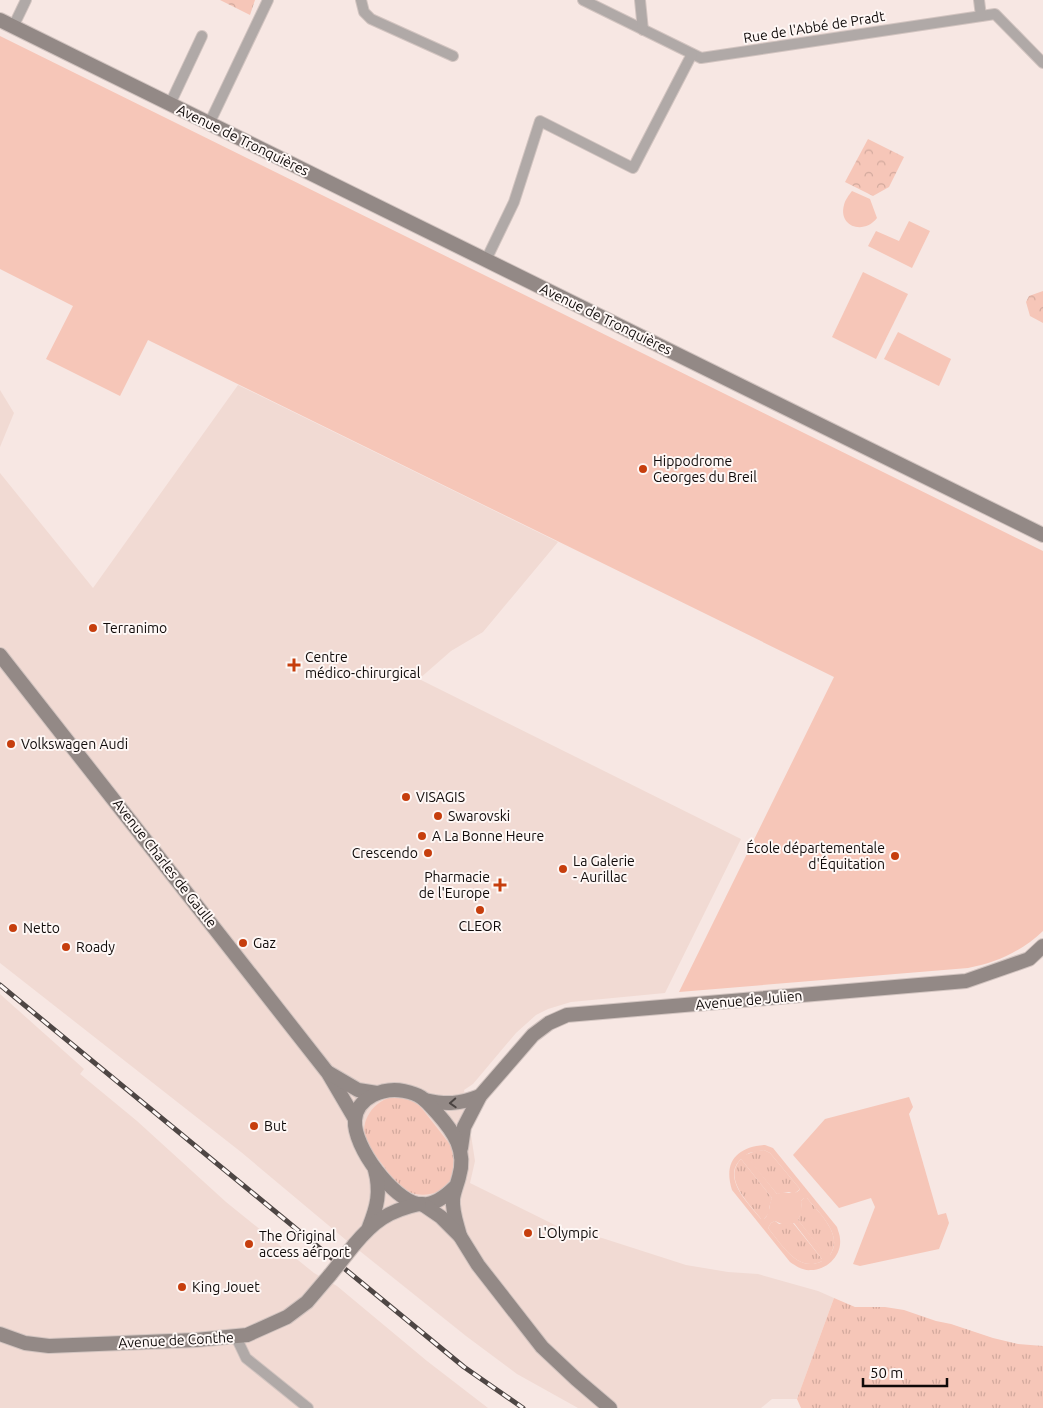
<svg xmlns="http://www.w3.org/2000/svg" width="1043" height="1408" font-family="Ubuntu,sans-serif">
  <defs>
    <pattern id="grass-tufts" width="24" height="20" patternUnits="userSpaceOnUse" patternTransform="scale(1.25)"><rect width="24" height="20" fill="#f6c6b8"/><path d="M3 7l-1-3M5 7V3M7 7l1-3M15 17l-1-3M17 17v-4M19 17l1-3" fill="none" stroke="#d2a99d"/></pattern>
    <pattern id="park-crowns" width="20" height="18" patternUnits="userSpaceOnUse" patternTransform="scale(1.25)"><rect width="20" height="18" fill="#f6c6b8"/><path d="M2 6a3 3 0 1 1 6 0M12 15a3 3 0 1 1 6 0" fill="none" stroke="#d2a99d"/></pattern>
  </defs>
  <rect width="100%" height="100%" fill="#f7e7e3"/>
  <g fill="#f1dad3">
    <polygon points="238,385 558,542 483,632 451,651 419,679 741,839 665,993 571,1002 548,1009 536,1015 516,1033 473,1084 464,1090 475,1161 470,1183 565,1230 602,1238 686,1265 728,1272 758,1274 818,1291 834,1298 797,1399 772,1399 761,1408 578,1408 517,1374 466,1336 346,1240 241,1152 0,963 0,473 93,588"/>
    <polygon points="0,390 14,413 0,447"/>
    <polygon points="0,994 84,1069 80,1074 137,1121 226,1202 314,1273 337,1286 427,1361 488,1408 0,1408"/>
  </g>
  <g fill="url(#grass-tufts)">
    <path d="M391 1097C403 1097 411 1099 420 1106L452 1147C456 1160 457 1174 448 1184 437 1197 415 1198 402 1188 394 1182 388 1172 382 1164 378 1158 372 1152 368 1146 357 1125 371 1103 391 1097Z"/>
    <polygon points="764,1150 770,1153 800,1189 794,1194 789,1192 777,1194 745,1155 756,1151"/>
    <path d="M741 1159 772 1198 769 1208V1213L764 1219H761C749 1203 722 1179 741 1159Z"/>
    <path d="M804 1198H807C819 1213 844 1235 830 1255H825L798 1220C801 1214 802 1208 801 1201Z"/>
    <path d="M775 1221 779 1224 793 1223 822 1259V1261C798 1274 781 1243 768 1228L771 1223Z"/>
    <polygon points="834,1298 855,1307 885,1307 904,1310 936,1321 951,1324 993,1338 1018,1344 1043,1346 1043,1408 801,1408 797,1399"/>
  </g>
  <g fill="url(#park-crowns)">
    <polygon points="220,0 255,0 250,15"/>
    <polygon points="868,139 904,157 889,187 873,196 845,182"/>
    <polygon points="1043,291 1043,323 1030,316 1026,302 1029,296"/>
  </g>
  <g fill="#f6c6b8" fill-rule="evenodd">
    <path d="M0 36 1043 551V931C1022 951 996 963 968 968L679 992 834 677 148 340 120 396 46 359 73 306 0 269Z"/>
    <path d="M852 191 870 199 877 218C864 235 838 227 844 205 845 200 849 195 852 191Z"/>
    <polygon points="909,221 930,231 912,268 868,246 876,231 899,241"/>
    <polygon points="863,272 908,294 876,359 832,337"/>
    <polygon points="898,332 951,359 939,386 884,359"/>
    <polygon points="909,1097 913,1107 909,1114 938,1215 946,1213 949,1223 939,1249 860,1266 853,1264 875,1207 871,1198 839,1208 793,1155 825,1119"/>
    <path d="M765 1145 773 1148 837 1227C838 1231 840 1235 840 1239 842 1255 827 1270 811 1270 803 1271 796 1266 790 1262L732 1190C723 1162 737 1147 765 1145ZM764 1150 770 1153 800 1189C795 1197 785 1190 777 1194L746 1155 749 1153ZM741 1159 772 1198C768 1206 771 1213 764 1219H761C749 1204 721 1178 741 1159ZM804 1198H807C819 1213 844 1235 830 1255L825 1254 798 1220 802 1211 801 1201ZM775 1221 784 1225 794 1223 822 1259V1261C798 1274 781 1243 768 1228L771 1223Z"/>
  </g>
  <g fill="none" stroke-linecap="round" stroke-linejoin="round">
    <defs>
      <g id="street">
        <polyline points="361,0 364,12 371,19 453,56"/>
        <polyline points="583,0 701,58 995,14 1043,63"/>
        <polyline points="640,0 643,30"/>
        <polyline points="979,0 981,16"/>
        <polyline points="13,27 26,0"/>
        <polyline points="170,104 202,36"/>
        <polyline points="209,124 268,0"/>
        <polyline points="486,260 514,202 540,121 633,168 692,54"/>
        <polyline points="236,1337 246,1358 308,1408"/>
      </g>
      <g id="secondary">
        <polyline points="0,20 1043,535"/>
        <polyline points="0,655 328,1073 355,1119"/>
        <polyline points="329,1073 358,1090 377,1093"/>
        <path d="M425 1100C447 1105 459 1104 480 1096"/>
        <polyline points="461,1148 464,1127 480,1096 533,1035 549,1023 567,1015 966,981 1029,959 1043,946"/>
        <path d="M455 1187C446 1196 432 1207 418 1204 393 1199 353 1147 355 1120 357 1097 384 1087 404 1091 423 1095 425 1100 437 1113 454 1132 467 1151 459 1177 457 1185 454 1191 453 1199 452 1212 457 1224 460 1236"/>
        <polyline points="422,1204 441,1217 460,1236 478,1265 542,1347 576,1379 610,1408"/>
        <path d="M369 1227C377 1207 381 1192 375 1170"/>
        <path d="M354 1245C374 1221 388 1211 419 1204"/>
        <polyline points="0,1334 25,1343 49,1346 196,1340 247,1335 287,1317 307,1302 330,1275"/>
      </g>
    </defs>
    <use href="#street" stroke="#d2c4c0" stroke-width="12"/>
    <use href="#secondary" stroke="#d2c4c0" stroke-width="16"/>
    <use href="#street" stroke="#b0a9a7" stroke-width="10"/>
    <use href="#secondary" stroke="#938986" stroke-width="14"/>
    <defs>
      <polyline id="rail" points="0,985 464,1367 523,1408"/>
    </defs>
    <use href="#rail" stroke="#4e4644" stroke-width="5"/>
    <use href="#rail" stroke="#fef7f5" stroke-width="3" stroke-dasharray="9" stroke-linecap="butt"/>
    <defs>
      <polyline id="secondary-bridge" points="330,1275 354,1245"/>
    </defs>
    <use href="#secondary-bridge" stroke="#d2c4c0" stroke-width="16" stroke-linecap="butt"/>
    <use href="#secondary-bridge" stroke="#938986" stroke-width="14"/>
  </g>
  <defs><path id="oneway-chevron" d="M-2-3.5L2.5 0L-2 3.5" fill="none" stroke-width="1.6" stroke-linecap="round" stroke-linejoin="round" transform="scale(1.25)"/></defs>
  <use stroke="#4a4341" href="#oneway-chevron" transform="translate(453 1103) rotate(177)"/>
  <g fill="#c63e0d" stroke="#fef7f5" stroke-width="2">
    <circle cx="643" cy="469" r="5"/>
    <circle cx="93" cy="628" r="5"/>
    <path d="M291.5 657.5h5v5h5v5h-5v5h-5v-5h-5v-5h5z"/>
    <circle cx="11" cy="744" r="5"/>
    <circle cx="406" cy="797" r="5"/>
    <circle cx="438" cy="816" r="5"/>
    <circle cx="422" cy="836" r="5"/>
    <circle cx="428" cy="853" r="5"/>
    <circle cx="895" cy="856" r="5"/>
    <circle cx="563" cy="869" r="5"/>
    <path d="M497.5 877.5h5v5h5v5h-5v5h-5v-5h-5v-5h5z"/>
    <circle cx="480" cy="910" r="5"/>
    <circle cx="13" cy="928" r="5"/>
    <circle cx="243" cy="943" r="5"/>
    <circle cx="66" cy="947" r="5"/>
    <circle cx="254" cy="1126" r="5"/>
    <circle cx="528" cy="1233" r="5"/>
    <circle cx="249" cy="1244" r="5"/>
    <circle cx="182" cy="1287" r="5"/>
  </g>
  <g text-anchor="middle" stroke-width="4" stroke-linejoin="round" paint-order="stroke">
    <g font-size="14" fill="#0f0a09" stroke="#fef7f5">
      <text transform="translate(814 27) rotate(-9)" y="5">Rue de l'Abbé de Pradt</text>
      <text transform="translate(243 140) rotate(26)" y="5">Avenue de Tronquières</text>
      <text transform="translate(606 319) rotate(26)" y="5">Avenue de Tronquières</text>
      <text transform="translate(165 863) rotate(52)" y="5">Avenue Charles de Gaulle</text>
      <text transform="translate(749 1000) rotate(-5)" y="5">Avenue de Julien</text>
      <text transform="translate(176 1340) rotate(-3)" y="5">Avenue de Conthe</text>
    </g>
    <g font-size="14" fill="#0f0a09" stroke="#fef7f5" text-anchor="start">
      <text x="653" y="466">Hippodrome<tspan x="653" dy="16">Georges du Breil</tspan></text>
      <text x="103" y="633">Terranimo</text>
      <text x="305" y="662">Centre<tspan x="305" dy="16">médico-chirurgical</tspan></text>
      <text x="21" y="749">Volkswagen Audi</text>
      <text x="416" y="802">VISAGIS</text>
      <text x="448" y="821">Swarovski</text>
      <text x="432" y="841">A La Bonne Heure</text>
      <text x="885" y="853" text-anchor="end">École départementale<tspan x="885" dy="16">d'Équitation</tspan></text>
      <text x="418" y="858" text-anchor="end">Crescendo</text>
      <text x="573" y="866">La Galerie<tspan x="573" dy="16">- Aurillac</tspan></text>
      <text x="490" y="882" text-anchor="end">Pharmacie<tspan x="490" dy="16">de l'Europe</tspan></text>
      <text x="480" y="931" text-anchor="middle">CLEOR</text>
      <text x="23" y="933">Netto</text>
      <text x="253" y="948">Gaz</text>
      <text x="76" y="952">Roady</text>
      <text x="264" y="1131">But</text>
      <text x="538" y="1238">L'Olympic</text>
      <text x="259" y="1241">The Original<tspan x="259" dy="16">access aérport</tspan></text>
      <text x="192" y="1292">King Jouet</text>
    </g>
  </g>
  <path d="M863 1378v8h84v-8" fill="none" stroke="#0f0a09" stroke-width="2.5"/>
  <text x="870" y="1378" font-size="15" fill="#0f0a09" stroke="#fef7f5" stroke-width="4" paint-order="stroke">50 m</text>
</svg>
